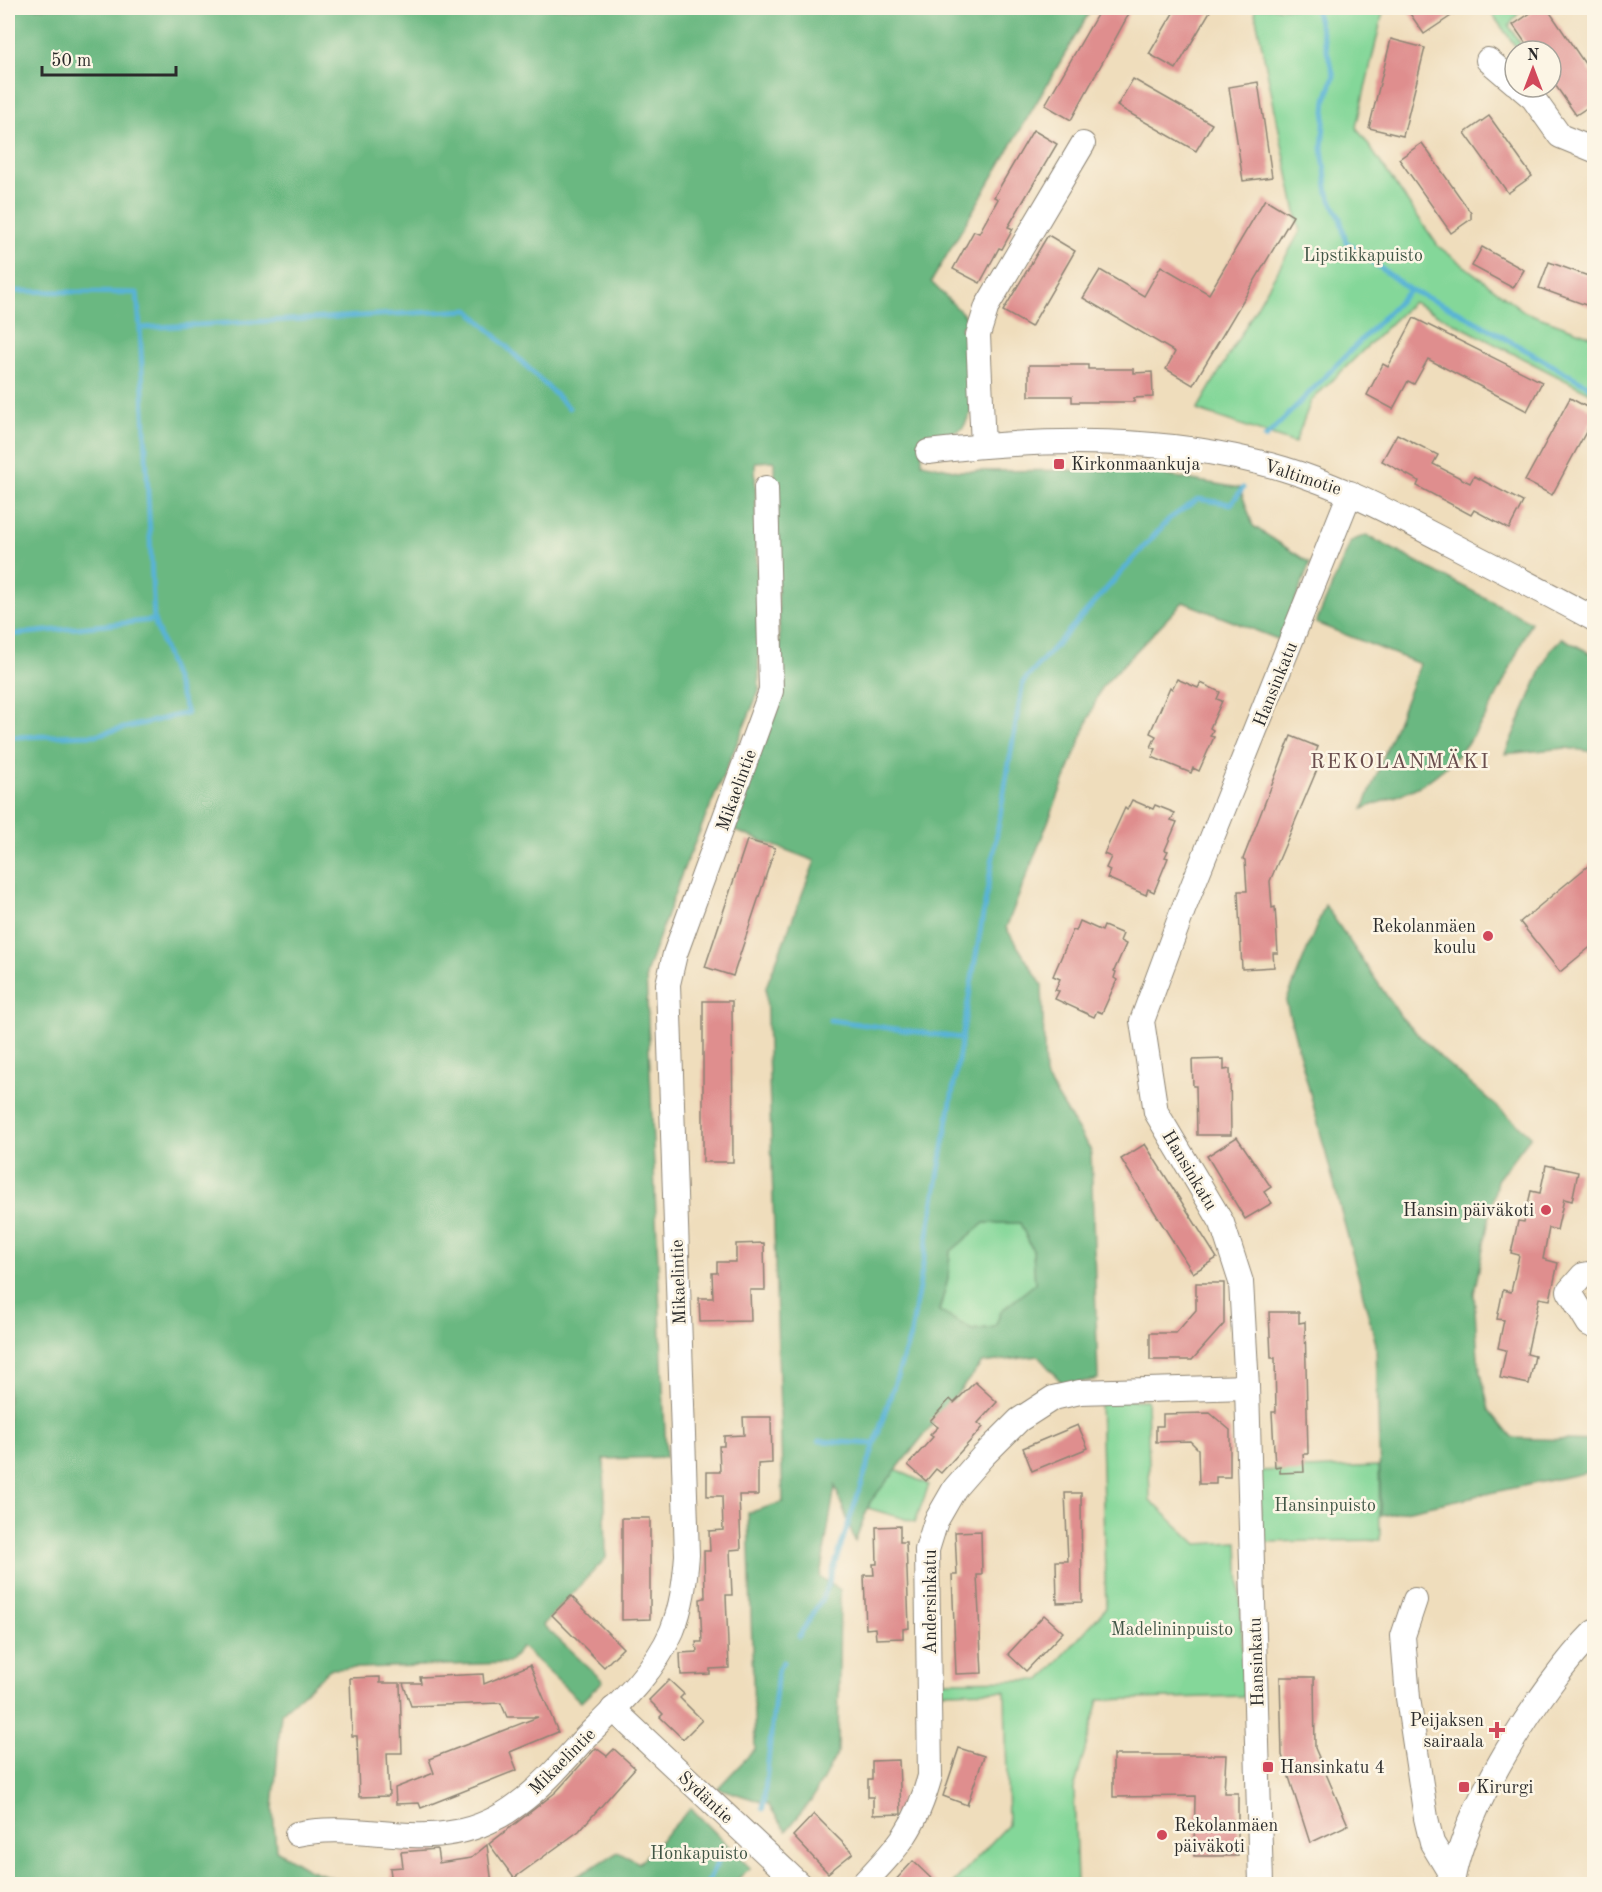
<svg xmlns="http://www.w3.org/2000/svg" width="1602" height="1892" font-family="'Old Standard TT',serif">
  <rect width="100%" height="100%" fill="#fcf5e5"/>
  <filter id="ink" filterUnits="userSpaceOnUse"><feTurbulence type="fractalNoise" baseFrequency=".0167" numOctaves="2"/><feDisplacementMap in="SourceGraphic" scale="12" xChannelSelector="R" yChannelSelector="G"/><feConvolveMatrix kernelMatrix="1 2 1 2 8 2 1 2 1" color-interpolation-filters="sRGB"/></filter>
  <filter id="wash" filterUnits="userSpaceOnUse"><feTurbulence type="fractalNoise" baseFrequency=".008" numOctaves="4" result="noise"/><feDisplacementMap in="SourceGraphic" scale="24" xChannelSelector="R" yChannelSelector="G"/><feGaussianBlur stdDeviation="1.35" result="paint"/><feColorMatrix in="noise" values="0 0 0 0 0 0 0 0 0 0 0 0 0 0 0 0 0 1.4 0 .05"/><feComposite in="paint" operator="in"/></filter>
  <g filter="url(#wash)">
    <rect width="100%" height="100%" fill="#efddbc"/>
    <g fill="#84d799" stroke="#588162" stroke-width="1.5">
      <polygon points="1254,8 1384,8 1356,127 1438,246 1525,312 1594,337 1594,395 1413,302 1311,401 1295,443 1197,410 1300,232"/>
      <polygon points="1499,8 1522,8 1509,26 1525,51 1519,51 1492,14"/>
      <polygon points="984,1223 1020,1223 1033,1251 1035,1284 1002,1311 995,1327 972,1330 939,1311 948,1279 950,1252"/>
      <polygon points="1147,1400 1150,1500 1197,1544 1238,1542 1244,1696 1099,1700 1074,1789 1077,1884 952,1884 1008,1825 1005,1691 939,1692 939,1681 1041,1680 1106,1608 1100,1401"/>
      <polygon points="884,1464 929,1485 915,1522 868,1508"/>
      <polygon points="1379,1466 1380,1540 1260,1542 1260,1471"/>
    </g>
    <g fill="#6bb881" stroke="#4b7256" stroke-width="1.5" fill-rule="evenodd">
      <path d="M8 8H1092L931 282 969 320 960 328 968 342 971 412 963 428 922 447V463L958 471 1131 470 1240 488 1253 526 1310 563 1280 640 1183 602 1101 688 1006 928 1042 985 1045 1076 1091 1151 1098 1379 1064 1385 1038 1356 982 1363 870 1502 855 1541 835 1486 820 1577 840 1590 838 1752 811 1801 786 1831 768 1804 718 1788 755 1749 748 1513 783 1502 766 987 815 861 733 830 781 688 774 461 755 462 759 691 682 873 646 974 666 1457 604 1459 606 1558 543 1625 603 1681 581 1702 522 1647 508 1663 330 1669 281 1713 273 1810 276 1850 308 1869 350 1884H8ZM984 1223H1020L1033 1251 1035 1284 1001 1311 995 1327 972 1330 939 1311 948 1279 950 1252Z"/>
      <path d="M1366 535 1531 622C1504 680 1482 745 1426 782 1408 794 1383 800 1363 809L1420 664 1316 623 1351 541Z"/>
      <polygon points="1562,638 1594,655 1594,752 1566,748 1505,754 1550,650"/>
      <polygon points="1325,905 1401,1017 1443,1060 1531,1136 1497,1180 1474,1293 1478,1359 1489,1410 1512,1438 1594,1441 1594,1471 1381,1516 1376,1344 1286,1002"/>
      <polygon points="691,1808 750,1868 732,1884 564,1884 618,1852 639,1863"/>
    </g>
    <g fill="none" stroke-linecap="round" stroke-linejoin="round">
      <g stroke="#59b3d6" stroke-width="5">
        <polyline points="1315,8 1334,76 1326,99 1322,148 1328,194 1340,218 1346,242 1410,290"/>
        <polyline points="8,291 137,293 140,328"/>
        <polyline points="1265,438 1410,290 1459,312 1594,389"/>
        <polyline points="8,635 154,620 140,328 469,310 569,408"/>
        <polyline points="8,737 95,735 187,713 154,620"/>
        <polyline points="830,1020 961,1038"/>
        <polyline points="819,1441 874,1444"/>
        <polyline points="799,1636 825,1594 911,1334 1023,682 1169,519 1198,499 1231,504 1243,488"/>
        <polyline points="763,1809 778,1670 783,1662"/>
        <polyline points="707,1884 722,1853"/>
      </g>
    </g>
    <g id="blocks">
      <g fill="#df8e8e">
        <polygon points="1101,8 1132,8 1071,120 1045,105"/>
        <polygon points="1176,8 1212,8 1176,69 1149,54"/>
        <polygon points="1406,8 1463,8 1424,34"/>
        <polygon points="1538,8 1547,8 1594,77 1594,103 1576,115 1551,79 1551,51 1531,51 1513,25"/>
        <polygon points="1391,39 1425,48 1403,136 1369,128"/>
        <polygon points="1133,79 1212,124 1196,151 1117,106"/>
        <polygon points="1258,82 1272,177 1243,181 1229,87"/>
        <polygon points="1489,116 1532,176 1508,193 1465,133"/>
        <polygon points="1033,130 1057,144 1008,227 1013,229 1002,249 999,248 980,283 953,269 974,231 979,233 998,199 994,197"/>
        <polygon points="1422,143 1471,213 1471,219 1451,233 1399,159"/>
        <polygon points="1265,199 1293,216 1193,385 1166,369 1175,352 1083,298 1100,270 1144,296 1161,266 1209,294"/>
        <polygon points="1048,235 1075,251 1031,327 1003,311"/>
        <polygon points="1482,247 1524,270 1513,288 1472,266"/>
        <polygon points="1549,262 1594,278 1594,308 1539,288"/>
        <polygon points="1414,318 1542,382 1527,411 1428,359 1414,384 1408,381 1393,409 1367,395 1383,364 1388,367"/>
        <polygon points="1029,365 1088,365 1088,369 1134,369 1134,373 1152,372 1153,397 1134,398 1134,402 1072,402 1072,396 1029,396"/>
        <polygon points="1570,398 1594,411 1594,417 1552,495 1525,481"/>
        <polygon points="1397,434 1438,455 1433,464 1470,483 1474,476 1523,502 1509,529 1474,510 1471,515 1417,486 1419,481 1382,461"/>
        <polygon points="1177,679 1198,688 1201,683 1220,692 1217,699 1222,701 1210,728 1213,730 1210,736 1214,737 1199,771 1193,768 1191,773 1152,757 1156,749 1151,747 1156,736 1150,733 1170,687 1172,689"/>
        <polygon points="1291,736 1318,747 1314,757 1321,760 1270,881 1272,908 1275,907 1278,953 1273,953 1274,967 1242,969 1238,891 1247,891 1245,860 1243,859"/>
        <polygon points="1132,800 1153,809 1155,805 1175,813 1171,820 1177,822 1165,850 1168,851 1165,857 1168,858 1154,892 1148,889 1146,895 1107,878 1110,870 1106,868 1111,857 1104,854 1125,808 1127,810"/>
        <polygon points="747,840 775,848 733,976 705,967"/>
        <polygon points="1594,861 1594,944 1560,972 1520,922"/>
        <polygon points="1080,921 1102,931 1104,926 1123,934 1120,941 1126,944 1114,971 1116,972 1114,978 1117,980 1102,1013 1097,1011 1094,1017 1055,999 1059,991 1055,990 1060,979 1053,976 1073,930 1076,931"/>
        <polygon points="703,1001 732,1001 733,1162 703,1162"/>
        <polygon points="1224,1059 1224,1070 1230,1069 1231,1135 1197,1135 1196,1086 1193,1086 1192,1060"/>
        <polygon points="1237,1137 1271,1187 1264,1192 1272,1203 1245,1219 1207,1156"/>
        <polygon points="1145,1144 1217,1258 1193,1273 1121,1159"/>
        <polygon points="1546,1165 1578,1172 1572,1201 1564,1199 1557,1230 1549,1228 1543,1259 1558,1263 1550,1300 1539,1298 1527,1354 1535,1356 1529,1384 1500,1378 1506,1350 1498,1348 1504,1320 1497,1319 1503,1290 1511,1292 1519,1255 1511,1253 1518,1221 1524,1222 1531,1191 1540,1193"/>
        <polygon points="764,1243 765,1290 750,1290 751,1321 700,1322 699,1298 713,1298 712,1273 717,1273 717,1262 736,1262 736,1244"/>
        <polygon points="1196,1283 1224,1283 1224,1324 1192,1360 1150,1360 1150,1333 1176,1333 1196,1310"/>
        <polygon points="1269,1312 1299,1312 1299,1323 1305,1322 1308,1454 1303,1454 1304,1472 1280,1473 1280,1466 1275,1467 1272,1412 1276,1412 1275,1358 1271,1358"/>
        <polygon points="975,1382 997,1402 978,1423 983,1427 941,1473 936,1469 926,1481 908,1465 933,1437 930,1435 938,1427 930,1421 950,1399 954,1403"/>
        <polygon points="1210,1413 1230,1430 1230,1477 1216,1477 1216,1484 1199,1484 1198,1449 1190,1441 1156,1442 1156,1426 1163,1426 1163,1414"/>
        <polygon points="743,1417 771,1417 772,1463 758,1464 758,1495 739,1495 741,1549 730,1550 732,1595 726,1595 729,1668 710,1669 710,1674 681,1675 680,1653 697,1652 696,1642 702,1642 700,1599 705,1598 704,1551 710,1551 709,1531 723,1530 722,1496 707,1496 707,1472 720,1472 719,1446 724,1446 724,1436 744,1435"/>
        <polygon points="1078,1425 1088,1448 1032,1471 1023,1448"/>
        <polygon points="1065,1493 1081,1493 1082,1602 1057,1603 1056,1561 1068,1561"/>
        <polygon points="622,1518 650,1518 650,1619 622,1620"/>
        <polygon points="900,1526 900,1542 906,1542 909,1628 903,1629 903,1638 876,1639 875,1628 866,1629 864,1575 874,1575 873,1564 877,1564 876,1527"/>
        <polygon points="981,1531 982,1575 977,1575 982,1673 956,1674 952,1575 957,1575 955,1532"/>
        <polygon points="571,1596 623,1648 604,1667 552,1615"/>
        <polygon points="1044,1615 1063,1632 1026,1671 1008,1654"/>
        <polygon points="530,1665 558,1732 510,1752 517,1770 421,1808 419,1803 396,1804 395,1788 434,1773 429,1759 538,1717 507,1717 501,1703 411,1706 403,1683 421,1683 420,1677 483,1674 484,1684"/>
        <polygon points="380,1677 380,1683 400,1683 402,1753 387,1753 389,1796 359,1797 357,1736 352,1736 350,1678"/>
        <polygon points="1280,1677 1314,1677 1315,1748 1348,1825 1310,1843 1282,1755"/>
        <polygon points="669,1680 684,1694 680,1698 702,1720 683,1739 660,1717 663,1714 649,1700"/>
        <polygon points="596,1748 607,1756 614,1749 635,1768 579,1831 514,1878 489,1844 556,1792"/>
        <polygon points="959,1748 984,1756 967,1805 943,1796"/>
        <polygon points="1113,1755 1226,1755 1224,1793 1238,1793 1238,1856 1194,1856 1195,1796 1113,1797"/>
        <polygon points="899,1760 901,1814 873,1815 873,1797 868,1797 868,1779 872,1779 872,1761"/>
        <polygon points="814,1814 853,1853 828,1873 793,1836"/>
        <polygon points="487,1845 492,1884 392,1884 390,1868 403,1867 401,1852 437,1849 439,1863 471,1858"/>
        <polygon points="913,1861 937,1884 892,1884"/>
      </g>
    </g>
  </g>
  <g filter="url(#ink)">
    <use href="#blocks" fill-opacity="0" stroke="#8d8474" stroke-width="1.5"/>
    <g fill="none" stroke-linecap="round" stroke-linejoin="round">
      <defs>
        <g id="minor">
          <polyline points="1488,60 1515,83"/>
          <polyline points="1520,87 1533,98 1560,136 1594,150"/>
          <polyline points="983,446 978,335 987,306 1083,144"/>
          <path d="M928 452C1046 437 1170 435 1284 469 1341 486 1393 514 1445 541 1495 567 1545 592 1594 619"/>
          <polyline points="1594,1273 1583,1275 1569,1291 1589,1324 1594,1326"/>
          <polyline points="1415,1600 1403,1636 1408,1698 1426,1818 1432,1843 1453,1878"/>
          <polyline points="613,1709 799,1884"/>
          <path d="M297 1834C349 1822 404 1843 456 1832 478 1828 501 1817 518 1804 543 1786 563 1762 583 1740 615 1708 654 1673 672 1631 682 1606 685 1581 687 1555L668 984 675 954 771 691 766 488"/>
          <path d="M863 1884C899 1846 916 1828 930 1776L927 1550 936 1521 955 1488 983 1456 1019 1420 1053 1398 1080 1392 1247 1387"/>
          <polyline points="1261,1884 1247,1387 1241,1282 1222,1223 1156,1112 1142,1021 1183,910 1350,493"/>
          <path d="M1452 1884C1462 1811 1542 1684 1594 1632"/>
        </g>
      </defs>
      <use href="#minor" stroke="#8d8474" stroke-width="26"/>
      <use href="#minor" stroke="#fff" stroke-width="24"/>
    </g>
  </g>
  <g fill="#d1495b" stroke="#fcf5e5" stroke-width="2">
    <rect x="1053" y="458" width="12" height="12" rx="3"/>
    <circle cx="1488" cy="936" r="6"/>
    <circle cx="1546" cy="1210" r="6"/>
    <path d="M1494 1721h6v6h6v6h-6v6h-6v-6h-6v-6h6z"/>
    <rect x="1262" y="1761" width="12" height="12" rx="3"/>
    <rect x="1458" y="1781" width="12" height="12" rx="3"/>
    <circle cx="1162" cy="1835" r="6"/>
  </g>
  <g text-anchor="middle" stroke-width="5" stroke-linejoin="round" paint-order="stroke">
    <g font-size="18" fill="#415646" stroke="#fcf5e5">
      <text x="1363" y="261">Lipstikkapuisto</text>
      <text x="1325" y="1511">Hansinpuisto</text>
      <text x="1172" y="1635">Madelininpuisto</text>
      <text x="699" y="1859">Honkapuisto</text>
    </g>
    <g font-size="18" fill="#2b2b2b" stroke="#fcf5e5" text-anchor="start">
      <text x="1071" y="470">Kirkonmaankuja</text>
      <text x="1476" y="932" text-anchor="end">Rekolanmäen<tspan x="1476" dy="21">koulu</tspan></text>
      <text x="1534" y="1216" text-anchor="end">Hansin päiväkoti</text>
      <text x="1484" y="1726" text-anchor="end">Peijaksen<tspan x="1484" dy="21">sairaala</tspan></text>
      <text x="1280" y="1773">Hansinkatu 4</text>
      <text x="1476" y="1793">Kirurgi</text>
      <text x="1174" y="1831">Rekolanmäen<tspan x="1174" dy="21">päiväkoti</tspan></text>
    </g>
    <g font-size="18" fill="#2b2b2b" stroke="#fcf5e5">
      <text transform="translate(1303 477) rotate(18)" y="6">Valtimotie</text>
      <text transform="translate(1275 684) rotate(-68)" y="6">Hansinkatu</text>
      <text transform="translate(736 790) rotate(-70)" y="6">Mikaelintie</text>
      <text transform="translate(1190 1170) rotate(59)" y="6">Hansinkatu</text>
      <text transform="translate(678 1282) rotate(-92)" y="6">Mikaelintie</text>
      <text transform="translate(930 1602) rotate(-90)" y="6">Andersinkatu</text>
      <text transform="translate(1256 1662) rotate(-92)" y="6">Hansinkatu</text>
      <text transform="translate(562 1761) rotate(-45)" y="6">Mikaelintie</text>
      <text transform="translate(706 1797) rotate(43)" y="6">Sydäntie</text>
    </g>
    <g font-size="21" letter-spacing="1.5" fill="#6a4e4e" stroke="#fcf5e5">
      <text x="1400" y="768">REKOLANMÄKI</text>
    </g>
  </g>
  <rect width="1602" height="1892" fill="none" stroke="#fcf5e5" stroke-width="30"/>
  <g transform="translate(1533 69)"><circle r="28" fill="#fcf5e5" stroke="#a8a49b" stroke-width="1.5"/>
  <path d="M0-4.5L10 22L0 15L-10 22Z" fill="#d1495b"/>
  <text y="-9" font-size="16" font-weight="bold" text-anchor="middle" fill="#2b2b2b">N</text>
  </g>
  <path d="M42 66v9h134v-9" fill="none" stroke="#2b2b2b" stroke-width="3"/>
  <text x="51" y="66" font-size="18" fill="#2b2b2b" stroke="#fcf5e5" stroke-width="4.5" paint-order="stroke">50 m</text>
</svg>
